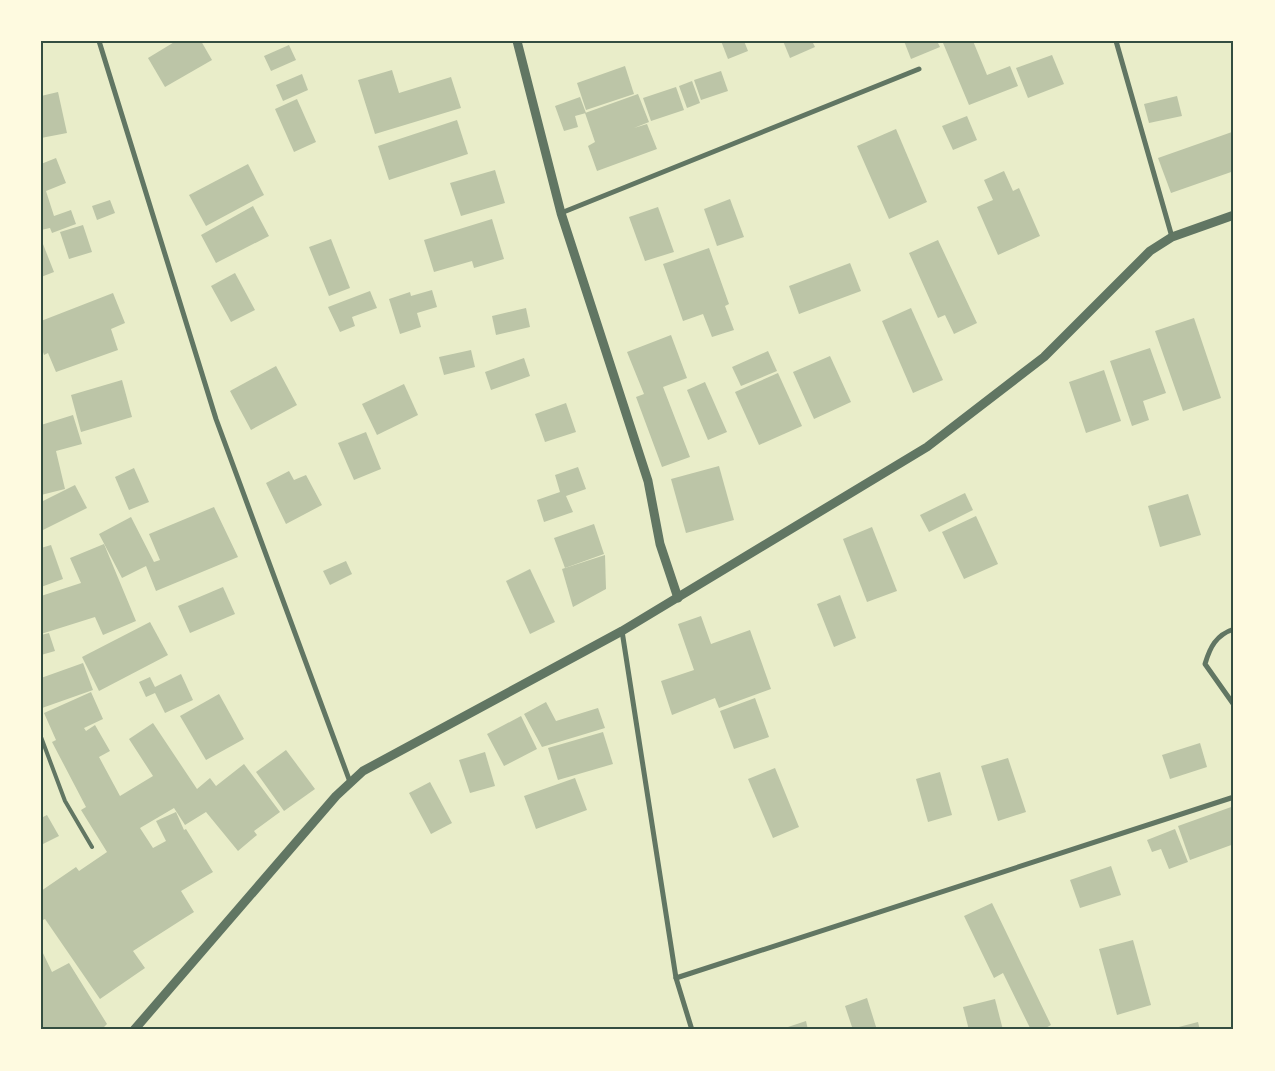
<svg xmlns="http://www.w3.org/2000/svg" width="1275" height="1071" font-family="Roboto,sans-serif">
  <rect width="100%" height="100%" fill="#e9edc9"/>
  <g fill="#bcc5a7">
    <polygon points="176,41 201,41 212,60 165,87 148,58"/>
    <polygon points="721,41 744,41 748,51 728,59"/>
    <polygon points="783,41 812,41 815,47 790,58"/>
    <polygon points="904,41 937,41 940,47 911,59"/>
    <polygon points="947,41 973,41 987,75 1010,66 1018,86 969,105 943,43"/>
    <polygon points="289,45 296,60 271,71 264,56"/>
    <polygon points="1052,55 1064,84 1028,98 1016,68"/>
    <polygon points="625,66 634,94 586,110 577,83"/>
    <polygon points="392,70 399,93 451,77 461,108 375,134 358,80"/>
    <polygon points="721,71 728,91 701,100 694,80"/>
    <polygon points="302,74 308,90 283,101 276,85"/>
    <polygon points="692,81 700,103 687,108 679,86"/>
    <polygon points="676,87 684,110 651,121 643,98"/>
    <polygon points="58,92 67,133 41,138 41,96"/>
    <polygon points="638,94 649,122 634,128 647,124 657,149 597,171 588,146 595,142 585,113"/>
    <polygon points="1177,96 1182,116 1149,123 1144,104"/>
    <polygon points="580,97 586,113 575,116 578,127 564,131 555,106"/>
    <polygon points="297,99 316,142 294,152 275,109"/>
    <polygon points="967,116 977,140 953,150 942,126"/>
    <polygon points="457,120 468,154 389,180 378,146"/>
    <polygon points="896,129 927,202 889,219 857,146"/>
    <polygon points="1232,132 1234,171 1171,193 1158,158"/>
    <polygon points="56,158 66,183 46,191 54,216 71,210 76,224 52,233 50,228 41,230 41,164"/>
    <polygon points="248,164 264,195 206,226 189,195"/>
    <polygon points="495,170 505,203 461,216 450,183"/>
    <polygon points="1004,171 1013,191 1019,188 1040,236 998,255 977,207 993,200 984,180"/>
    <polygon points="730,199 744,237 717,246 704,209"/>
    <polygon points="110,200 115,213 97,220 92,206"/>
    <polygon points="253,206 269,236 216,263 201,235"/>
    <polygon points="658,207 674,252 645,261 629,217"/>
    <polygon points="492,219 504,259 474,268 472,261 434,272 424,240"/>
    <polygon points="83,225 92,252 69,259 60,232"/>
    <polygon points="41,239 54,272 41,277"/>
    <polygon points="331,239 350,288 329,296 309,247"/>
    <polygon points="938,240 977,323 954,334 945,315 938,318 909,253"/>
    <polygon points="709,248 729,304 725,306 734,330 712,337 703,314 683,321 663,264"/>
    <polygon points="850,263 861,291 799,314 789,286"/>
    <polygon points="235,273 255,310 231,322 211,286"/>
    <polygon points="432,290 437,307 417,313 421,327 400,334 389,299 410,292 411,296"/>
    <polygon points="370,291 377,308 352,317 355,326 340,332 328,307"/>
    <polygon points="113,293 125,323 111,329 118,350 56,372 48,353 44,355 41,346 41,321"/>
    <polygon points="526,308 530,327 496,335 492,316"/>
    <polygon points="911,308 943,380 913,393 882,321"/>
    <polygon points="1194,318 1221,398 1183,411 1155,331"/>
    <polygon points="671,335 687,378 663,387 690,457 662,467 636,397 644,394 627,352"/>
    <polygon points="1150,348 1166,393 1143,401 1149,420 1132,426 1110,361"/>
    <polygon points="471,350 475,367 444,375 439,357"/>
    <polygon points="768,351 777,371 741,386 732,367"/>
    <polygon points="830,356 851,402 814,419 793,372"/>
    <polygon points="524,358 530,376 491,390 485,372"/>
    <polygon points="276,366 297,405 251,430 230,391"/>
    <polygon points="1104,370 1121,421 1086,433 1069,382"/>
    <polygon points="778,373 802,426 759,445 735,392"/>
    <polygon points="122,380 132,417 81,432 71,395"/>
    <polygon points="705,382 727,432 708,440 687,390"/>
    <polygon points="404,384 418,415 377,435 362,404"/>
    <polygon points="566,403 576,432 545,442 535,414"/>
    <polygon points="73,415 82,444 56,451 65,489 41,495 41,425"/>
    <polygon points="366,432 381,469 354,480 338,443"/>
    <polygon points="719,466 734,520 686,533 671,479"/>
    <polygon points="578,467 586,489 566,496 573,512 544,522 537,500 560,492 555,475"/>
    <polygon points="134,468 149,502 129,510 115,477"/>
    <polygon points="289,471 294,480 306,475 322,505 286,524 266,483"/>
    <polygon points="75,485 87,508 41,531 41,502"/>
    <polygon points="965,493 973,510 929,532 920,515"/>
    <polygon points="1188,494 1201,535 1160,547 1148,506"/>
    <polygon points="214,507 238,557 156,591 146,566 122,578 99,534 131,517 154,562 160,560 149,534"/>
    <polygon points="976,516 998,564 964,579 942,532"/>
    <polygon points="594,524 604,554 565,568 554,538"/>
    <polygon points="872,527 897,591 867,602 843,539"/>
    <polygon points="104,544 136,621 103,635 95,617 41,634 41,596 81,583 70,558"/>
    <polygon points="51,545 63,579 41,587 41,548"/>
    <polygon points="605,555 606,589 573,607 562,569"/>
    <polygon points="346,561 352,574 330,585 323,571"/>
    <polygon points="530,569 555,622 530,634 506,581"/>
    <polygon points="223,587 235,614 190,633 178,606"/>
    <polygon points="840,595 856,638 834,647 817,604"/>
    <polygon points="701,616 711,644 750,630 771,689 719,708 715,698 672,715 661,681 694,670 678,624"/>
    <polygon points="150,622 168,655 99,691 82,657"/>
    <polygon points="49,633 55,651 41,655 41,635"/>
    <polygon points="83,663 93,690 42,708 41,678"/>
    <polygon points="181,674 193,700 165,713 155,693 146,697 139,682 150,677 155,687"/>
    <polygon points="91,692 103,719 84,728 86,731 95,725 110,751 99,757 120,796 153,776 129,739 153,723 197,789 210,778 216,786 244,764 280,812 254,831 257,835 238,851 206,812 185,825 174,808 140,828 153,848 166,841 156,821 176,812 184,830 186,829 213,872 181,891 194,912 133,951 145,968 100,999 45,919 41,921 41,891 76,867 79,871 107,852 81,810 86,807 52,742 56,740 44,713"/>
    <polygon points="219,694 244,739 206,760 180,716"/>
    <polygon points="755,698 769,737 734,749 720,711"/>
    <polygon points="546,702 556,721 598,708 605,728 542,747 524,714"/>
    <polygon points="521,716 537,749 504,766 487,734"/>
    <polygon points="603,732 613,764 558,780 548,748"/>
    <polygon points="1200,743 1207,767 1170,779 1162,755"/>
    <polygon points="286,750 315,789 284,811 256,772"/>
    <polygon points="485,752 495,786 470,793 459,760"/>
    <polygon points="1008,758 1026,812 998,821 981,766"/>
    <polygon points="775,768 799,827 773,838 748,779"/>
    <polygon points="940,772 952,815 928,822 916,779"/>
    <polygon points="575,778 587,810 536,829 524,796"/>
    <polygon points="430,782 452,823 431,834 409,793"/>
    <polygon points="1234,806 1234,844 1190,860 1178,826"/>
    <polygon points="47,815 59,836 41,845 41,818"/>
    <polygon points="1175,829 1188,862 1169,869 1161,849 1152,852 1147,840"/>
    <polygon points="1111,866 1121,895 1080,908 1070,880"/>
    <polygon points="992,903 1051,1025 1042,1030 1031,1030 1003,973 994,978 964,916"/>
    <polygon points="1133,940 1151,1005 1117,1015 1099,949"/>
    <polygon points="41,949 52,972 69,963 107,1024 101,1030 41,1030"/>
    <polygon points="867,998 877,1030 853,1030 845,1006"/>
    <polygon points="995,999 1003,1030 969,1030 963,1007"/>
    <polygon points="806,1021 808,1030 782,1030 782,1029"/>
    <polygon points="1198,1022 1200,1030 1171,1030 1171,1029"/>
  </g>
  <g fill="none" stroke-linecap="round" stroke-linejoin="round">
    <polyline stroke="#617663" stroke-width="4" points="41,737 65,801 92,847"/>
    <g stroke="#617663" stroke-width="5">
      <polyline points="99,41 216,419 350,782"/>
      <polyline points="1116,41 1172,237"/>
      <polyline points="561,213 919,69"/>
      <path d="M1234 629C1216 635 1210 647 1205 664L1234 705"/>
      <polyline points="622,631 676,978 692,1030"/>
      <polyline points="676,978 1234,797"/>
    </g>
    <g stroke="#617663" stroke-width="9">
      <polyline points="517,41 561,213 648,481 660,544 678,598"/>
      <polyline points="134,1030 336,796 363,771 622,631 927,447 1044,357 1150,251 1172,237 1234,215"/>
    </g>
  </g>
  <rect width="1275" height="1071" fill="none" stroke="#fefae0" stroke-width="85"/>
  <rect x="42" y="42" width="1190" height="986" fill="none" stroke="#344e41" stroke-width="2"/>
</svg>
